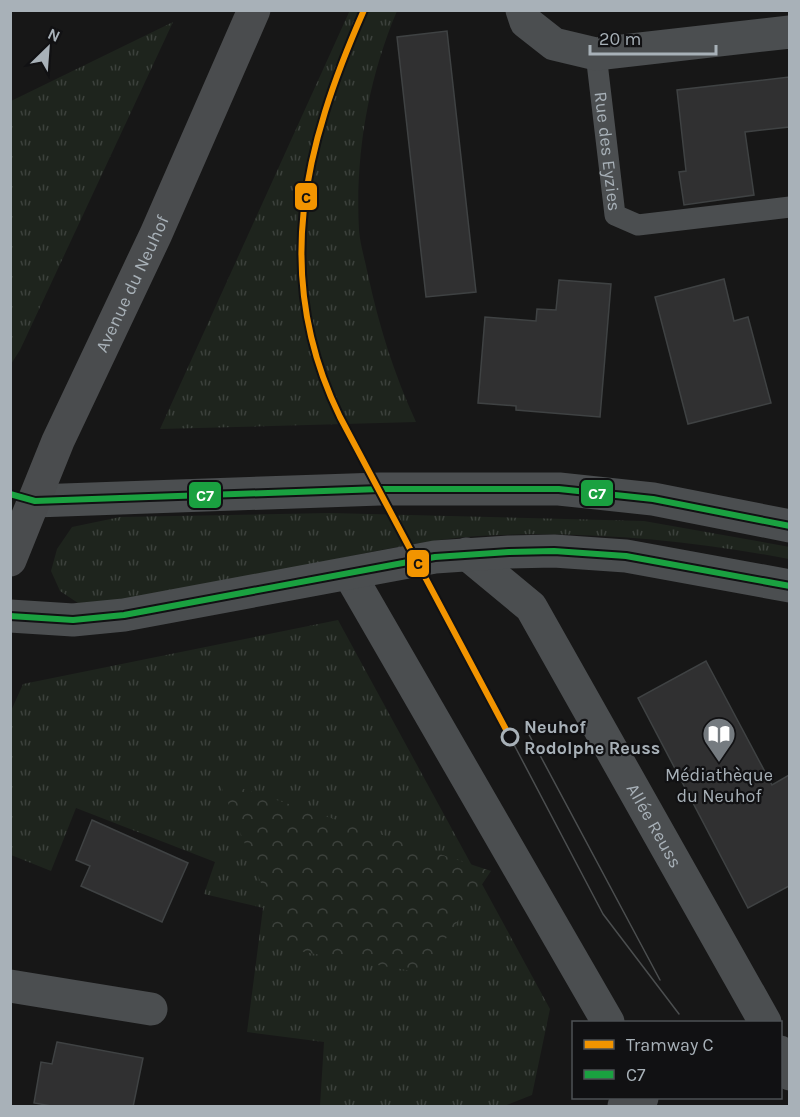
<svg xmlns="http://www.w3.org/2000/svg" width="800" height="1117" font-family="Karla,sans-serif">
  <defs>
    <pattern id="grass-tufts" width="24" height="20" patternUnits="userSpaceOnUse" patternTransform="scale(1.5)"><rect width="24" height="20" fill="#1e241d"/><path d="M3 7l-1-3M5 7V3M7 7l1-3M15 17l-1-3M17 17v-4M19 17l1-3" fill="none" stroke="#3c413c"/></pattern>
    <pattern id="forest-crowns" width="20" height="18" patternUnits="userSpaceOnUse" patternTransform="scale(1.5)"><rect width="20" height="18" fill="#1e241d"/><path d="M2 6a3 3 0 1 1 6 0M12 15a3 3 0 1 1 6 0" fill="none" stroke="#3c413c"/></pattern>
  </defs>
  <rect width="100%" height="100%" fill="#171717"/>
  <g fill="url(#grass-tufts)">
    <path d="M350 10 397 11C368 79 355 156 359 230 360 244 365 260 368 275 379 326 394 374 416 422L160 429Z"/>
    <polygon points="173,22 20,350 11,364 11,101"/>
    <path d="M330 513 644 521 790 547 789 559C690 540 579 530 478 536 424 540 370 552 318 563 239 579 161 596 81 605L60 591 51 571 57 549 72 527 120 517Z"/>
    <polygon points="338,620 550,1009 532,1095 504,1106 320,1106 324,1042 247,1032 263,908 204,894 215,862 76,808 51,871 11,855 11,711 23,684"/>
  </g>
  <polygon fill="url(#forest-crowns)" points="219,781 491,871 423,973 270,946 273,912"/>
  <g fill="#303031" stroke="#3f4243" stroke-width="1.5">
    <polygon points="447,31 476,292 426,297 397,37"/>
    <polygon points="789,77 789,127 745,132 754,195 684,205 679,172 686,171 677,90"/>
    <polygon points="724,279 734,321 748,317 771,403 688,424 655,297"/>
    <polygon points="559,280 611,284 600,417 516,410 516,406 478,403 485,317 536,321 537,309 556,310"/>
    <polygon points="706,661 772,785 789,775 789,886 748,908 638,698"/>
    <polygon points="92,820 188,863 162,922 81,886 90,866 76,860"/>
    <polygon points="57,1042 143,1058 133,1107 57,1107 34,1103 41,1062 52,1064"/>
  </g>
  <g fill="none" stroke-linecap="round" stroke-linejoin="round">
    <path stroke="#4b4e50" stroke-width="21" id="s1" d="M596 54 615 215 638 225 790 207"/>
    <g stroke="#4b4e50" stroke-width="33">
      <polyline points="522,10 526,22 554,44 596,54 790,32"/>
      <polyline points="35,501 380,489 559,489 653,499 790,526"/>
      <path id="s2" d="M467 554 531 607 765 1022"/>
      <polyline points="350,575 608,1022"/>
      <polyline points="10,616 73,620 124,615 435,557 509,552 554,551 626,556 790,586"/>
      <polyline points="10,986 151,1009"/>
      <polyline points="780,1052 790,1074"/>
      <polyline points="624,1106 642,1098"/>
    </g>
    <path stroke="#4a4c4e" stroke-width="33" id="s3" d="M10 560 58 441 156 234 254 10"/>
    <g stroke="#4b4e4f" stroke-width="1.5">
      <polyline points="526,729 660,980"/>
      <polyline points="510,737 603,914 679,1014"/>
    </g>
    <defs>
      <g id="bus-1">
        <polyline points="10,494 35,501 380,489 559,489 653,499 790,526"/>
        <polyline points="10,616 73,620 124,615 435,557 509,552 554,551 626,556 790,586"/>
      </g>
    </defs>
    <use href="#bus-1" stroke="#111113" stroke-width="10"/>
    <use href="#bus-1" stroke="#1aa140" stroke-width="6"/>
    <defs>
      <path id="tram-1" d="M364 10C304 146 271 276 340 417L510 737"/>
    </defs>
    <use href="#tram-1" stroke="#111113" stroke-width="10"/>
    <use href="#tram-1" stroke="#f29400" stroke-width="6"/>
  </g>
  <defs>
    <symbol id="library-pin" viewBox="-11 -11 22 30"><path d="M0 17L-7.5 6A9.5 9.5 0 1 1 7.5 6Z" fill="#757b80" stroke="#111113"/><path d="M-6-4Q-3-5.5-.7-3.5V5Q-3 3-6 4ZM6-4Q3-5.5 .7-3.5V5Q3 3 6 4Z" fill="#fff"/></symbol>
  </defs>
  <g fill-rule="evenodd">
    <use href="#library-pin" x="700" y="715" width="38" height="52"/>
  </g>
  <circle fill="#111113" stroke="#a8b1b8" stroke-width="3" cx="510" cy="737" r="8"/>
  <g text-anchor="middle" stroke-width="4.5" stroke-linejoin="round" paint-order="stroke">
    <g font-size="18" fill="#a8b1b8" stroke="#111113">
      <text dy="6" stroke="none"><textPath href="#s1" startOffset="98">Rue des Eyzies</textPath></text>
      <text dy="6" stroke="none"><textPath href="#s3" startOffset="302">Avenue du Neuhof</textPath></text>
      <text dy="6" stroke="none"><textPath href="#s2" startOffset="334">Allée Reuss</textPath></text>
    </g>
    <g font-size="18" font-weight="bold" fill="#a8b1b8" stroke="#111113" text-anchor="start">
      <text x="524" y="733">Neuhof<tspan x="524" dy="21">Rodolphe Reuss</tspan></text>
    </g>
    <g font-size="18" fill="#a8b1b8" stroke="#111113">
      <text x="719" y="781">Médiathèque<tspan x="719" dy="21">du Neuhof</tspan></text>
    </g>
  </g>
  <g stroke="#111113" stroke-width="2">
    <rect x="294" y="182" width="24" height="29" rx="6" fill="#f29400"/>
    <rect x="580" y="479" width="34" height="28" rx="6" fill="#1aa140"/>
    <rect x="188" y="481" width="34" height="28" rx="6" fill="#1aa140"/>
    <rect x="406" y="549" width="24" height="29" rx="6" fill="#f29400"/>
  </g>
  <g font-size="16" text-anchor="middle" font-weight="bold" fill="#fff">
    <text x="597" y="499">C7</text>
    <text x="205" y="501">C7</text>
  </g>
  <g font-size="16" text-anchor="middle" font-weight="bold" fill="#111">
    <text x="306" y="203">C</text>
    <text x="418" y="569">C</text>
  </g>
  <rect width="800" height="1117" fill="none" stroke="#a8b1b8" stroke-width="24"/>
  <rect x="572" y="1021" width="210" height="78" fill="#111113" stroke="#4d5155" stroke-width="1.5"/>
  <rect x="584" y="1040" width="30" height="9" fill="#f29400" stroke="#4d5155" stroke-width="1.5"/>
  <text x="626" y="1051" font-size="18" fill="#a8b1b8">Tramway C</text>
  <rect x="584" y="1070" width="30" height="9" fill="#1aa140" stroke="#4d5155" stroke-width="1.5"/>
  <text x="626" y="1081" font-size="18" fill="#a8b1b8">C7</text>
  <g transform="translate(48 48) rotate(25)" stroke="#111113" stroke-width="4.5" paint-order="stroke">
  <path d="M0-4.5L10 22L0 15L-10 22Z" fill="#a8b1b8"/>
  <text y="-9" font-size="16" font-weight="bold" text-anchor="middle" fill="#a8b1b8">N</text>
  </g>
  <path d="M590 45v9h126v-9" fill="none" stroke="#a8b1b8" stroke-width="3"/>
  <text x="599" y="45" font-size="18" fill="#a8b1b8" stroke="#111113" stroke-width="4.5" paint-order="stroke">20 m</text>
</svg>
